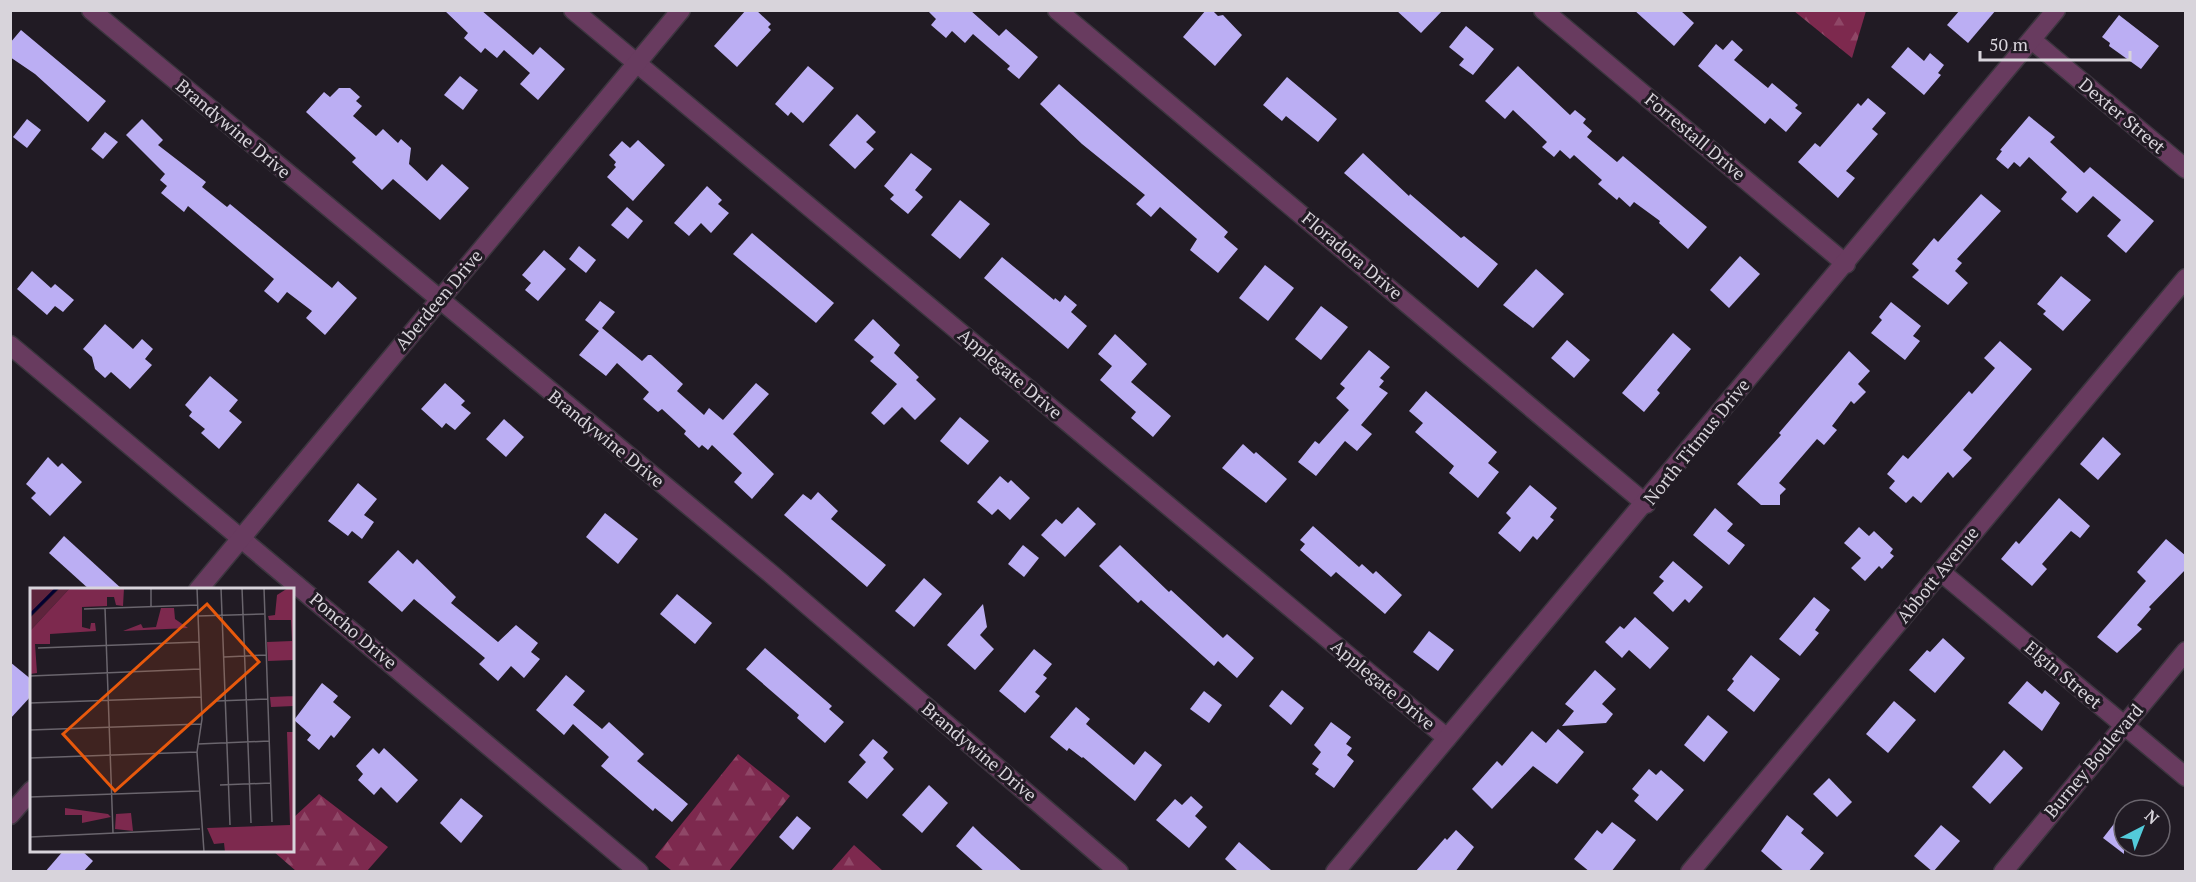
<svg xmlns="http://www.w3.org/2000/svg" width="2196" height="882" font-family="'PT Serif',serif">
  <defs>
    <pattern id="forest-firs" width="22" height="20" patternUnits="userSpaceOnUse" patternTransform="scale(1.5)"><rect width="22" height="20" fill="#7d294e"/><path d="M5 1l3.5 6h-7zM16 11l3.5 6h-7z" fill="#8f4767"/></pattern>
  </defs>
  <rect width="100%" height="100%" fill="#211b24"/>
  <g fill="url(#forest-firs)">
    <polygon points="1794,11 1866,11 1852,58"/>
    <polygon points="738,754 790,796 729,871 672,871 655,857"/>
    <polygon points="319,794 388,847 367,871 296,871 273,851 292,850 293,818"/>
    <polygon points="854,845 883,871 831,871"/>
  </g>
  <g fill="#bbaef3">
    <polygon points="444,10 481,10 533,55 540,47 565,69 538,100 520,84 530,73 504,50 497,58 485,48 481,53 464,38 468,33"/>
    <polygon points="746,10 756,10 771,24 768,27 771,30 737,67 714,46"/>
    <polygon points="927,10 970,10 999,36 1006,29 1038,57 1019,79 1007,69 1010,66 973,34 965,43 952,31 946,38 931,25 936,19"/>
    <polygon points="1206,10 1212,10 1218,16 1223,15 1242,35 1215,66 1183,37"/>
    <polygon points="1396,10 1443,10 1421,33"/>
    <polygon points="1634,10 1680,10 1694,23 1674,46"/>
    <polygon points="1960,10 1996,10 1968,43 1947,25"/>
    <polygon points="2119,15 2159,46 2141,69 2109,46 2110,43 2102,37"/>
    <polygon points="1466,26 1494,49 1473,75 1459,65 1464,59 1449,47"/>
    <polygon points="21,30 106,101 88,122 35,74 10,57 10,43"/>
    <polygon points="1732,40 1743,50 1734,60 1768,88 1772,83 1798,105 1795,108 1802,113 1786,132 1770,118 1765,124 1698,66 1716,44 1723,50"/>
    <polygon points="1908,47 1924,61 1930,53 1944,65 1938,73 1941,75 1924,95 1891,67"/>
    <polygon points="808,66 834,88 803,123 791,112 788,116 775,104"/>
    <polygon points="1518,66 1570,115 1575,110 1586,119 1583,123 1592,131 1587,137 1617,162 1623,156 1707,227 1688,249 1659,223 1660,221 1634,202 1630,207 1619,197 1617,200 1598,184 1602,180 1574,155 1570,159 1560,150 1554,157 1542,147 1547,142 1513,110 1505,119 1485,101"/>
    <polygon points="460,76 478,90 463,110 444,95"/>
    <polygon points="1287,77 1337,119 1318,142 1286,116 1282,121 1263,105"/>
    <polygon points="1059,84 1228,232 1224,237 1238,249 1218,273 1190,250 1197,239 1160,207 1151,217 1136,204 1145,195 1082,144 1040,104"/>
    <polygon points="339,88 350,88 360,97 356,101 362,106 353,116 376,136 383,129 398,143 401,139 411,148 409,164 427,181 442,164 469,188 440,220 393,179 382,190 352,162 356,158 306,112 324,92 330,97"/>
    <polygon points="1868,98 1886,113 1872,129 1878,134 1846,171 1855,178 1838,198 1798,162 1815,143 1820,147 1858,103 1861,106"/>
    <polygon points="857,114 876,132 866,142 874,149 855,169 829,145"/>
    <polygon points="2029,116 2055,137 2050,142 2084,173 2090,167 2154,221 2126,253 2107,236 2121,220 2093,196 2077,213 2061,199 2067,192 2029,157 2020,167 2014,162 2008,169 1996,159 2002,151 2000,150"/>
    <polygon points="27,119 41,130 27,148 13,137"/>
    <polygon points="142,119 163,140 158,145 206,182 202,187 227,207 230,204 332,288 338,281 357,298 325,335 306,318 312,311 287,292 278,303 264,291 274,279 188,206 184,212 161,193 167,186 160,180 165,174 126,135"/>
    <polygon points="105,132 118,142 103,159 91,149"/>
    <polygon points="638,140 665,165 633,201 607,177 616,167 614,165 616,162 609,155 622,141 630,148"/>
    <polygon points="911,153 932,169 915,190 923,197 908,214 890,199 894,195 884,186"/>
    <polygon points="1363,153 1409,196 1410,194 1461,238 1464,236 1498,264 1478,288 1344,173"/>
    <polygon points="707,186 722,200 718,204 729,213 711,233 701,223 689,236 674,223"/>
    <polygon points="1981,194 2001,211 1957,259 1962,263 1955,271 1968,283 1948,305 1912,277 1919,270 1912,264 1934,238 1938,242"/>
    <polygon points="960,200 990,224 960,259 931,235"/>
    <polygon points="627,207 643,221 628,239 611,225"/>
    <polygon points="752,233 834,303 816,323 733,254"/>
    <polygon points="579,246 596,260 586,273 569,259"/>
    <polygon points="544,250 566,269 538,301 525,290 531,283 522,275"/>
    <polygon points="1740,256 1760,274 1729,308 1710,290"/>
    <polygon points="1002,257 1054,300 1055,298 1060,302 1065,295 1077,305 1071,312 1087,326 1068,349 984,278"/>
    <polygon points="1265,265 1294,288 1268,321 1239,298"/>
    <polygon points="1536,269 1564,294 1533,328 1503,305"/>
    <polygon points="32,271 51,288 55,284 74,300 63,312 55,306 47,315 17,289"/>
    <polygon points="2061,276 2091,300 2063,331 2043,314 2046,311 2037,304"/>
    <polygon points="600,301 615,312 602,328 642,361 648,355 651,355 683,384 677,391 704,415 709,408 723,420 756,383 769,394 733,434 774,474 752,499 734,482 742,473 712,445 708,450 702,445 699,448 684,434 686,431 662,409 658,412 643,399 649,392 617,363 606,376 579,355 599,331 585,320"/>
    <polygon points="1891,302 1921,326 1913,336 1920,341 1905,360 1871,333 1882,320 1879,317"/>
    <polygon points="1321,306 1348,327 1321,360 1295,339"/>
    <polygon points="873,319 900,345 894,353 919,377 916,380 936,399 915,420 902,407 884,425 871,413 897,384 870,361 874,357 854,340"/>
    <polygon points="105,324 133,349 142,339 153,349 145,359 152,365 130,389 111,372 105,378 95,369 92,357 83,349"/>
    <polygon points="1673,333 1691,349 1657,390 1660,393 1644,412 1622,393"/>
    <polygon points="1115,334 1147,364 1131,382 1171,416 1153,437 1131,418 1136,412 1100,380 1112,366 1098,354"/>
    <polygon points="1567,340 1590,360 1574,378 1551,358"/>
    <polygon points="2000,341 2032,369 1963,450 1972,458 1953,478 1948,472 1921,503 1913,496 1906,503 1889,488 1895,481 1887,474 1903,455 1908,459 1969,391 1972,394 1995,368 1984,358"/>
    <polygon points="1369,350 1390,367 1380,378 1384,381 1379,387 1388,393 1361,425 1372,434 1357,451 1345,441 1316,476 1298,462 1315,441 1319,444 1349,410 1336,398 1345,388 1340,384"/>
    <polygon points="1849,351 1870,371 1858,384 1866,392 1854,404 1851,401 1832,426 1837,430 1824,445 1817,439 1779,483 1786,489 1780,495 1780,505 1761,505 1737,484 1781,435 1779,433"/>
    <polygon points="210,376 238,400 229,411 242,422 219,449 201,433 205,429 189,416 192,412 185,405"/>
    <polygon points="445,383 465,401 461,405 471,413 455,430 446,423 442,428 421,409"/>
    <polygon points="1426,391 1497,452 1488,463 1499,472 1478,498 1449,473 1454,466 1415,432 1423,423 1409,411"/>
    <polygon points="960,417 989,441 968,465 940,441"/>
    <polygon points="504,419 524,437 506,457 486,439"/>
    <polygon points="2103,437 2121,454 2098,480 2080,464"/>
    <polygon points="1243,444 1254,454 1256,452 1287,479 1266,503 1222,468"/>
    <polygon points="48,457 58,467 62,463 82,482 50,516 31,498 36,493 26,484"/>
    <polygon points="1000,476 1008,483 1011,480 1030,498 1010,520 998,509 992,515 977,502"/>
    <polygon points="358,483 377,499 364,515 374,522 362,539 352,531 348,536 328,521"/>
    <polygon points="1530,485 1557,508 1550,517 1554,520 1537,540 1533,536 1520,552 1498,533 1511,518 1506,513"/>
    <polygon points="818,492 838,511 831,519 886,565 867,587 784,515 803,494 811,500"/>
    <polygon points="2059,498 2090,526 2080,538 2071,531 2042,564 2047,569 2032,586 2001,559 2016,541 2019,544"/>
    <polygon points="1078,507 1096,524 1065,557 1041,535 1056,519 1062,524"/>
    <polygon points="1715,508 1733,524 1727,531 1745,545 1729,565 1693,535"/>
    <polygon points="605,513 638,539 618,564 586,537"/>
    <polygon points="1313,526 1359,567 1362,564 1373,574 1376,571 1402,595 1385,614 1336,572 1331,577 1300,550 1305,544 1300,540"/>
    <polygon points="1859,527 1869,536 1874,531 1893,549 1890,553 1894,556 1882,569 1879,566 1865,581 1851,568 1861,558 1844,543"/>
    <polygon points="64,536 123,590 90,590 49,553"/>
    <polygon points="2166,539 2186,556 2186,569 2149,607 2151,609 2137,625 2142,629 2117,653 2097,637 2146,581 2137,572"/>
    <polygon points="1023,545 1039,558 1024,577 1008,564"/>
    <polygon points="1120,545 1169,592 1171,590 1223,638 1227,634 1254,658 1237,678 1218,661 1214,666 1141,600 1138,603 1099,566"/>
    <polygon points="398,550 413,564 417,559 456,597 451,603 498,642 516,625 538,643 531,652 540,659 524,678 511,666 498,681 479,664 485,658 414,599 402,612 368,582"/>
    <polygon points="1673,561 1703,587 1689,603 1685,599 1673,612 1653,593 1664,581 1659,577"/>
    <polygon points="924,578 942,594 914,627 895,611"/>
    <polygon points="677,594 712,623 695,644 660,614"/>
    <polygon points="1814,597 1830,610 1815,630 1819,633 1800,656 1779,639"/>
    <polygon points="983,604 987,627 980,635 994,649 975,670 947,645"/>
    <polygon points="1635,617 1669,648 1650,669 1629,650 1622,658 1605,642 1620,626 1624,629"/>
    <polygon points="1429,631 1454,650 1438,671 1413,652"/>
    <polygon points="1943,638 1965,658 1935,693 1909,670 1927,650 1930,652"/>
    <polygon points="765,648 832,706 829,709 844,722 825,743 797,718 799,715 746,669"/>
    <polygon points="1034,649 1052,664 1043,675 1047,678 1035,692 1040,696 1025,713 999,691"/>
    <polygon points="1751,655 1780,679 1754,712 1727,690 1734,681 1732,679"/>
    <polygon points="10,662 32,680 32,695 10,719"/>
    <polygon points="1595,670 1616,689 1602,704 1613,714 1606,723 1562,726 1574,711 1565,704"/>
    <polygon points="566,675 585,691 573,705 602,729 609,722 644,754 637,761 688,804 672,822 655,808 653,811 601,766 609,757 573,724 564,735 536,710"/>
    <polygon points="2027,681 2042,694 2045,690 2060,703 2042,731 2008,703"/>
    <polygon points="322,683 338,696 333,702 351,717 334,738 331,735 319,750 307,740 311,735 294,720"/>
    <polygon points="1282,690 1304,708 1291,725 1269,706"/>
    <polygon points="1204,691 1222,705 1209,723 1190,709"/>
    <polygon points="1894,701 1916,720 1888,753 1866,734"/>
    <polygon points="1076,707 1090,719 1086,724 1134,765 1145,751 1162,765 1135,801 1083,757 1082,758 1069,748 1067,751 1050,737"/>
    <polygon points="1708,715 1728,732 1704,762 1684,745"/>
    <polygon points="1331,722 1351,737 1346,744 1352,748 1347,755 1354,761 1334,788 1315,774 1319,769 1312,764 1321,752 1314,745"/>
    <polygon points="1558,729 1584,752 1557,784 1533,766 1492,809 1472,789 1497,761 1502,766 1532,731 1546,743"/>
    <polygon points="873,739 888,752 883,758 894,769 867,799 848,782 866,762 859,755"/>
    <polygon points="373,748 379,754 384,748 418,780 397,803 381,787 374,795 358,780 363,774 356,766"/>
    <polygon points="2004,750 2023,768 1990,804 1972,787"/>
    <polygon points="1649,769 1656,775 1661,770 1684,790 1657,821 1634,801 1639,795 1632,789"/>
    <polygon points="1829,778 1852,802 1837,817 1813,794"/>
    <polygon points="929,785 948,803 922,833 902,815"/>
    <polygon points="1191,796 1203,807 1195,816 1207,827 1189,848 1156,820 1175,799 1182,805"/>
    <polygon points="461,798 483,816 461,843 440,823"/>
    <polygon points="2124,811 2124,854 2103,838"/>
    <polygon points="1787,815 1804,829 1801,833 1824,853 1808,872 1785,872 1761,851"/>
    <polygon points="797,816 811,828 793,850 779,837"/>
    <polygon points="1612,822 1636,840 1611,872 1590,872 1574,859 1597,830 1602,834"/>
    <polygon points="1941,825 1960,841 1933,872 1914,856"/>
    <polygon points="973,826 982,835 1023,872 985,872 956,846"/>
    <polygon points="1456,830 1474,847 1455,872 1415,872 1445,838 1447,840"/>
    <polygon points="1239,842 1273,872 1239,872 1225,859"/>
    <polygon points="64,850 81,850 93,861 83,872 45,872"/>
  </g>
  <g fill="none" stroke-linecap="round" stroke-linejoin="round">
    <defs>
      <g id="minor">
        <polyline points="91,10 770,573 1119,872"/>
        <polyline points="573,10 1447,738"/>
        <polyline points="1057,10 1646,504"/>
        <polyline points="1543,10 1846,264"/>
        <polyline points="2032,40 2186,169"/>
        <polyline points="10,345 639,872"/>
        <polyline points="1941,572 2186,777"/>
        <polyline points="198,590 681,10"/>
        <polyline points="10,815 32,790"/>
        <polyline points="1335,872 2056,10"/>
        <polyline points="1690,872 2186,278"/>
        <polyline points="2003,872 2186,651"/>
      </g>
    </defs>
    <use href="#minor" stroke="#3b353e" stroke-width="21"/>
    <use href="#minor" stroke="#683b5f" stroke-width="18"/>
  </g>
  <g text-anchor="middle" stroke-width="6" stroke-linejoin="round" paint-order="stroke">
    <g font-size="18" fill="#d8d4db" stroke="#211b24">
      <text transform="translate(2122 116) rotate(40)" y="6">Dexter Street</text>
      <text transform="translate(233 129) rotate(40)" y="6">Brandywine Drive</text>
      <text transform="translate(1695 137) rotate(40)" y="6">Forrestall Drive</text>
      <text transform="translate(1352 256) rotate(40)" y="6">Floradora Drive</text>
      <text transform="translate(439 300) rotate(-50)" y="6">Aberdeen Drive</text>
      <text transform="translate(1010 374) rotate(40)" y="6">Applegate Drive</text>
      <text transform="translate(606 439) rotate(39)" y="6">Brandywine Drive</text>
      <text transform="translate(1697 442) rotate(-51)" y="6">North Titmus Drive</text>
      <text transform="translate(1938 575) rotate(-51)" y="6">Abbott Avenue</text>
      <text transform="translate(353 631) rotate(40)" y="6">Poncho Drive</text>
      <text transform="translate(2063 675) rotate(40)" y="6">Elgin Street</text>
      <text transform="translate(1383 685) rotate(40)" y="6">Applegate Drive</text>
      <text transform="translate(979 752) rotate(40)" y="6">Brandywine Drive</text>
      <text transform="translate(2094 761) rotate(-50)" y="6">Burney Boulevard</text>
    </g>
  </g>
  <g transform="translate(30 588)">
    <rect width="264" height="264" fill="#211b24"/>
    <path d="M0 0H25L0 25ZM30 0H40L0 43V30Z" fill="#5e243c"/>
    <path d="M40 0H94L93 18 86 17 84 9H77V18L52 19V39L60 41 61 35H65L66 43 20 46V56H5L7 85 0 86V43ZM258 0H264V118L241 119 240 109 264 108 263 72 238 73 237 54 262 53 261 32H239L238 28 245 27 247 7ZM131 20H144L145 31 158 40 93 43 111 36 113 40 126 39ZM257 144H264V264H195L194 255 184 256 177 240 260 237ZM35 220 78 226 81 229 52 235V227H35ZM101 225 103 243 85 241 86 226Z" fill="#7d294e"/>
    <path fill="none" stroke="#030031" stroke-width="3" d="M0 27 27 0"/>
    <path fill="none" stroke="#6a656d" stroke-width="1.5" d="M121 0V19M167 0 172 131 167 164 174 264M191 0 200 237M212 0 221 235M234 0 242 234M75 20 83 245M54 21 168 17M168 28 234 26M8 60 169 54M194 69 236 67M0 88 170 81M187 113 238 111M0 115 171 109M0 142 171 136M168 156 239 153M0 170 167 164M190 197 241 195M0 209 169 203M0 249 170 241"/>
    <path fill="#e8590c" fill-opacity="0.15" stroke="#e8590c" stroke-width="3" d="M177 16 229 74 85 203 33 146Z"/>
    <rect width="264" height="264" fill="none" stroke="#d8d4db" stroke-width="3"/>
  </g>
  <rect width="2196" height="882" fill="none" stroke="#d8d4db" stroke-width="24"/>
  <g transform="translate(2142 828) rotate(42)"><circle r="28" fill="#211b24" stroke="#6a656d" stroke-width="1.5"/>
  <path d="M0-4.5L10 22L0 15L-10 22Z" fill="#53cbda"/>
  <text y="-9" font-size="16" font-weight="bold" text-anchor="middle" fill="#d8d4db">N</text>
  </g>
  <path d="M1980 51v9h150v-9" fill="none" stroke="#d8d4db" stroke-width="3"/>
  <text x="1989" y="51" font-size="18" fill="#d8d4db" stroke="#211b24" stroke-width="4.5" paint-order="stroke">50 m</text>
</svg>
